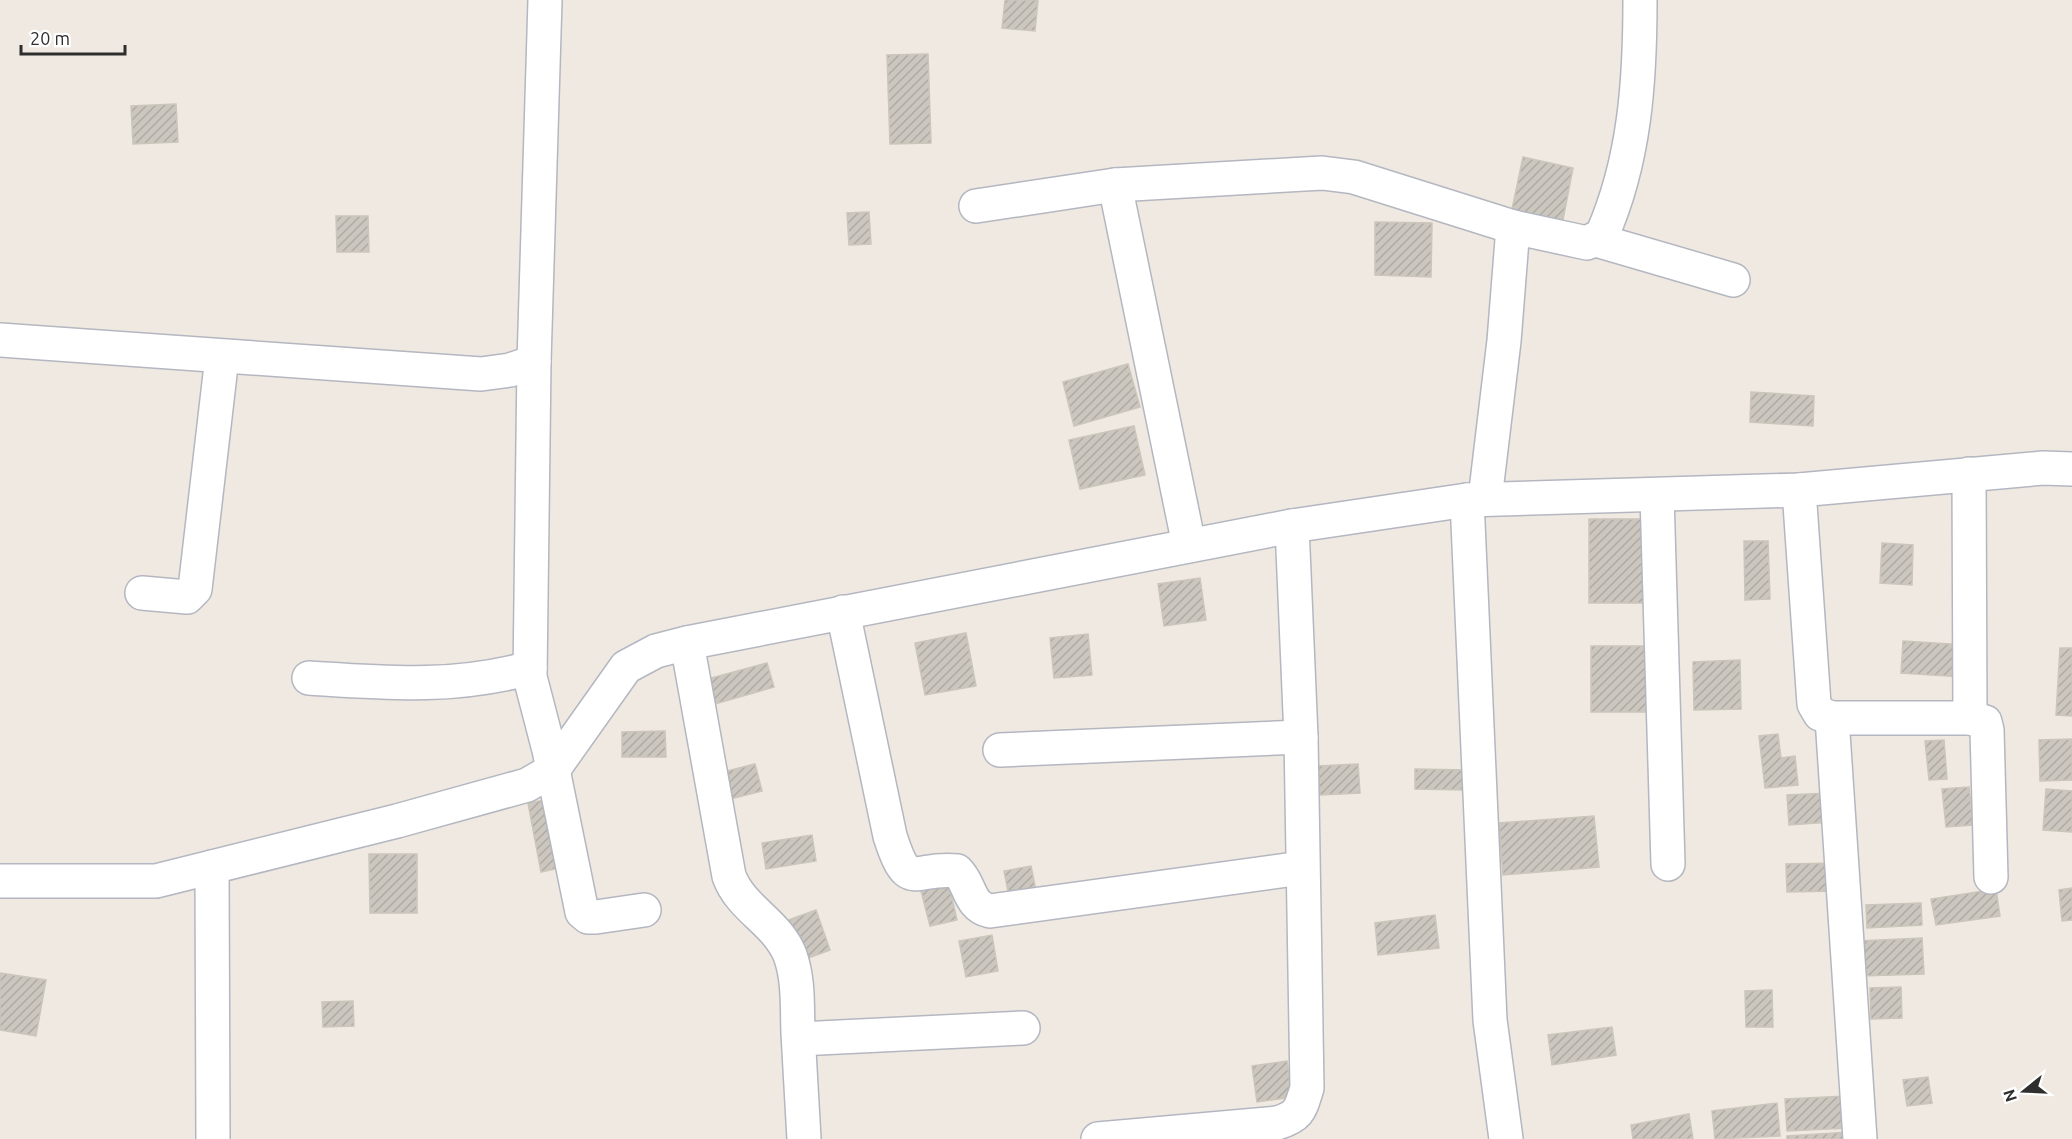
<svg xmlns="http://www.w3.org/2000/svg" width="2072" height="1139" font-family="Ubuntu,sans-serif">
  <defs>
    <pattern id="building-hatch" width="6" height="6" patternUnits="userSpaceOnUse" patternTransform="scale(1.5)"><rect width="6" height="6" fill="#cbc7bf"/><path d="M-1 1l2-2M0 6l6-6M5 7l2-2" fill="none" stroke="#afaba4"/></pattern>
  </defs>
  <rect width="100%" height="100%" fill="#efe9e1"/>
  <g fill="url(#building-hatch)" stroke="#cbc5ba" stroke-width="1.5">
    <polygon points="1005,0 1038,0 1035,31 1002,28"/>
    <polygon points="928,54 931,143 890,144 887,55"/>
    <polygon points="176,104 178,142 133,144 131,106"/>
    <polygon points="1523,157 1573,168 1561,230 1510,219"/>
    <polygon points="869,212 871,244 849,245 847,213"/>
    <polygon points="336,216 368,216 369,252 337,252"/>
    <polygon points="1375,222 1432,223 1431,277 1375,275"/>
    <polygon points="1128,364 1140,407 1074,426 1063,382"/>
    <polygon points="1751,392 1814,396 1813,426 1750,422"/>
    <polygon points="1134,426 1145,475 1080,489 1069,440"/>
    <polygon points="1589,519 1649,519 1650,603 1589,603"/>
    <polygon points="1744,541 1768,541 1770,599 1745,600"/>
    <polygon points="1882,543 1913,545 1912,585 1880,583"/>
    <polygon points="1200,578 1206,620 1164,626 1158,584"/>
    <polygon points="966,633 976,686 925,695 915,643"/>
    <polygon points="1088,634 1092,675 1054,678 1050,638"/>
    <polygon points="1903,641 1965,645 1963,677 1901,673"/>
    <polygon points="1591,646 1657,646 1656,712 1591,712"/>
    <polygon points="2060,648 2072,648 2072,716 2056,715"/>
    <polygon points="1740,660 1741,709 1694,710 1693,662"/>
    <polygon points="767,663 774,687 711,705 704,680"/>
    <polygon points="665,731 666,757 622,757 622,732"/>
    <polygon points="1778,734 1781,758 1795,756 1798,785 1765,788 1759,736"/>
    <polygon points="2072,739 2072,780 2040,781 2039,740"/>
    <polygon points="1944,740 1947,779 1929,780 1925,741"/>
    <polygon points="755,764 762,791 730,799 723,772"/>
    <polygon points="1358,764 1360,793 1320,795 1318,766"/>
    <polygon points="1415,769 1466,770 1466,790 1415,789"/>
    <polygon points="1969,787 1973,825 1946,827 1942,789"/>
    <polygon points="2046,789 2072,791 2072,832 2043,830"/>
    <polygon points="1829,793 1831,822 1789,825 1787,795"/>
    <polygon points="555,798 568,866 541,872 528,803"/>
    <polygon points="1594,816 1599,867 1503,875 1499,823"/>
    <polygon points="812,835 816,861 766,869 762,843"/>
    <polygon points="369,854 417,854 417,913 370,913"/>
    <polygon points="1836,863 1836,891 1787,892 1786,864"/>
    <polygon points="1031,866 1037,896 1010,901 1004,871"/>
    <polygon points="948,881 957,920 930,926 920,887"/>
    <polygon points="2072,888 2072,920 2062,921 2059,890"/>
    <polygon points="1996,889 2000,916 1936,925 1931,899"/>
    <polygon points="1921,903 1922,925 1867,928 1866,905"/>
    <polygon points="816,910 830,950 800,961 786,921"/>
    <polygon points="1435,915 1439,948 1378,955 1375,923"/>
    <polygon points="992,935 998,971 966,977 959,941"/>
    <polygon points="1922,938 1924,974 1861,976 1859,941"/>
    <polygon points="0,973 46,980 36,1036 0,1030"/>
    <polygon points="1901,987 1902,1018 1871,1019 1870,988"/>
    <polygon points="1772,990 1773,1027 1746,1027 1745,991"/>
    <polygon points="353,1001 354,1026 323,1027 322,1002"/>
    <polygon points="1612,1027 1616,1055 1552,1065 1548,1035"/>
    <polygon points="1287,1061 1292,1097 1257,1102 1252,1066"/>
    <polygon points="1928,1077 1932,1103 1907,1106 1903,1080"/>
    <polygon points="1847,1096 1848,1128 1787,1131 1785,1099"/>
    <polygon points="1777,1103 1780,1136 1715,1139 1712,1111"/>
    <polygon points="1689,1114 1693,1139 1633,1139 1631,1125"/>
    <polygon points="1850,1132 1850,1139 1787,1139 1787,1136"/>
  </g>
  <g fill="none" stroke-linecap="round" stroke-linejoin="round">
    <defs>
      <g id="minor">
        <path d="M1115 185 1322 173 1354 177 1513 227 1587 243 1602 235C1635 160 1640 81 1640 0"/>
        <polyline points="976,206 1115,185 1189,545"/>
        <polyline points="1596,240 1733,280"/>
        <polyline points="0,340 481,374 510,370 534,362 530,677 549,750 582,912 588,917 596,917 644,910"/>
        <polyline points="534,362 545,0"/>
        <polyline points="1969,474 1970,718"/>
        <polyline points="1799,490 1814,704 1820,714 1832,718 1970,718 1985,722 1987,730 1991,877"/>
        <polyline points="1657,496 1668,864"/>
        <polyline points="1485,499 1504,341 1513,227"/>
        <polyline points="1467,500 1490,1020 1506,1139"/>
        <polyline points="142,593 187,597 195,589 222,357"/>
        <path d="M843 612 890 836C909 895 913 866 957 871 971 884 968 906 990 911L1302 868"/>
        <path d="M687 643 729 876C741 909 777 922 790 955 799 980 797 1007 798 1033 800 1068 802 1104 804 1139"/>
        <path d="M309 678C388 683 452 689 530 668"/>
        <polyline points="1832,718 1860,1139"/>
        <polyline points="1000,750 1301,737"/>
        <polyline points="212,867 213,1139"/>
        <polyline points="799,1039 1023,1028"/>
        <path d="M1098 1139 1277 1123C1300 1116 1300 1110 1307 1088L1301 737 1292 526"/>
      </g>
      <polyline id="tertiary" points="0,881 156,881 397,821 527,785 553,770 626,667 656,651 687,643 1292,526 1467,500 1799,490 2043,468 2072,469"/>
    </defs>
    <use href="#minor" stroke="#b4b7c1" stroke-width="36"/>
    <use href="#tertiary" stroke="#b4b7c1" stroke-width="36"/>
    <use href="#minor" stroke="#fff" stroke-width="33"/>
    <use href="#tertiary" stroke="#fff" stroke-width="33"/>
  </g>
  <g transform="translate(2024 1091) rotate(252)" stroke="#ffffff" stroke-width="4.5" paint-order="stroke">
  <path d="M0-4.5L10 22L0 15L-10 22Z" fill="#2e2e2e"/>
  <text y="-9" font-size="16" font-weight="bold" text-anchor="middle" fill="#2e2e2e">N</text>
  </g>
  <path d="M21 45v9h104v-9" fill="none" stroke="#2e2e2e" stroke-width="3"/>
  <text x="30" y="45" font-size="18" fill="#2e2e2e" stroke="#ffffff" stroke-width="4.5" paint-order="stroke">20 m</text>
</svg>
